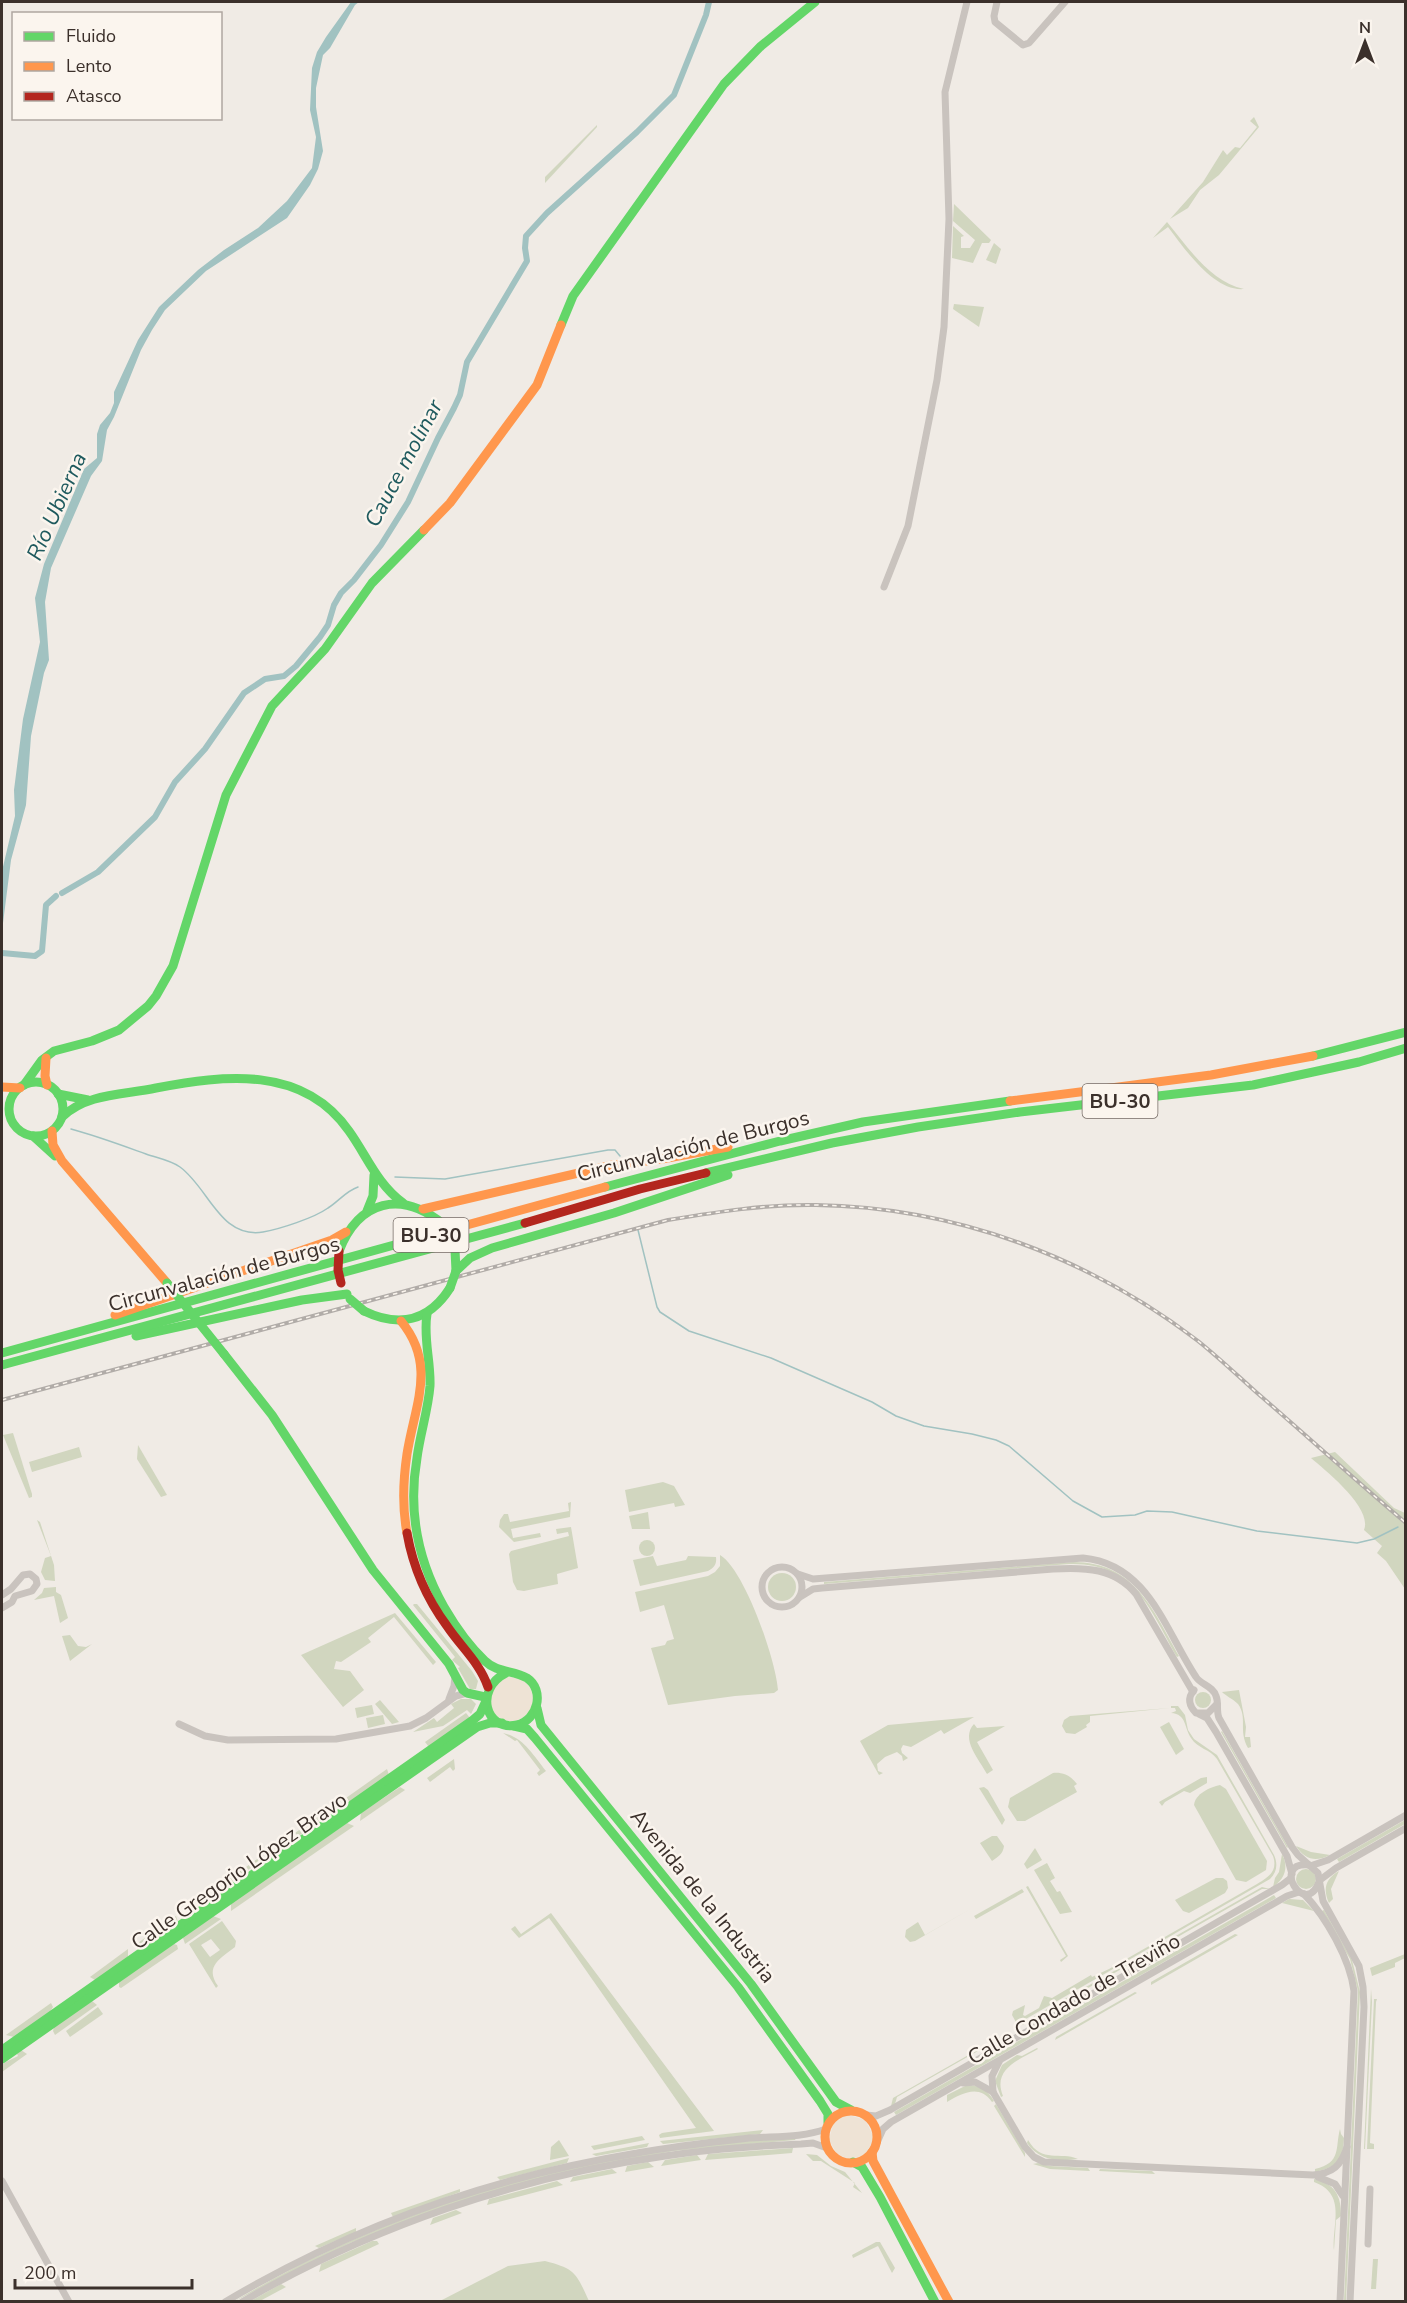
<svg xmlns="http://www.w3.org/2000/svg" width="1407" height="2303" font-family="'Nunito Sans',sans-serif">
  <rect width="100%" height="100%" fill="#f0ebe5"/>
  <g fill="#d1d6bf" fill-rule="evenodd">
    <polygon points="1254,117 1259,127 1219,175 1200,190 1188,208 1170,219 1203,182 1223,150 1227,155 1235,147 1240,148 1257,127 1250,121"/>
    <polygon points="597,125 597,127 545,183 545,177"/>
    <polygon points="954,204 991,240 989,243 982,243 973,263 952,258 953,226 964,236 961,237 961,248 970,248 975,240 953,221"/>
    <path d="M1167 222C1188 247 1210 282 1244 289 1214 292 1184 248 1168 227L1153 238Z"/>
    <polygon points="994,243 1001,249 996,264 986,260"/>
    <polygon points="954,304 984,307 979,327 953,309"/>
    <polygon points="13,1433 32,1494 32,1497 29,1498 3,1435"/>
    <polygon points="138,1445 167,1495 161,1497 137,1459"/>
    <polygon points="79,1447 82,1457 32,1472 29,1462"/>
    <path d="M1335 1452 1394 1508 1405 1513V1589L1386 1561 1377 1553 1382 1546 1364 1530C1373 1508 1326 1471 1311 1458Z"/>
    <polygon points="663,1482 674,1486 685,1505 675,1507 674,1503 629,1512 625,1490"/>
    <polygon points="571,1502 570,1517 511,1529 513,1538 540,1533 541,1537 514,1542 499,1527 500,1520 504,1514 508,1514 510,1522 569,1511 568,1503"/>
    <polygon points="648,1512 650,1529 632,1529 629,1516"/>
    <polygon points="37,1520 40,1522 54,1565 55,1581 45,1580 41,1572 45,1558 51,1556"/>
    <polygon points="571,1527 578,1568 557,1574 558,1584 524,1591 517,1590 513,1582 509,1554 511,1551 569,1536 568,1532 557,1534 556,1529"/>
    <circle cx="647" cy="1548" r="8"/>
    <path d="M720 1555C745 1570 776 1661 778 1690L774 1693 735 1696 668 1705 651 1648 665 1645 667 1641 674 1639 664 1605 640 1612 635 1592 708 1576 715 1572 720 1566Z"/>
    <path d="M653 1556 657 1566 686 1560 688 1556 716 1557C717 1564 714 1568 708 1571L640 1586 633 1560Z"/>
    <path d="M1073 1562C1135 1562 1153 1610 1179 1656L1177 1657C1150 1609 1134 1562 1069 1564L824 1584V1582Z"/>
    <circle cx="782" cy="1587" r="14"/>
    <polygon points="56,1587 56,1592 61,1595 68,1618 60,1623 54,1596 34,1600 42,1593 44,1588"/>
    <polygon points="414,1604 417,1604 472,1671 478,1681 476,1689 470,1689 458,1668 460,1667 452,1660 455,1657 413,1605"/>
    <polygon points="395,1613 436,1662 433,1665 394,1617 368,1638 371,1642 341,1662 336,1661 334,1669 350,1671 364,1690 343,1707 301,1655"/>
    <polygon points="70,1635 78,1646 86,1647 92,1644 70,1661 62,1636"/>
    <path d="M1239 1690 1246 1727 1245 1737H1250L1251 1747 1248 1748C1238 1730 1248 1718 1238 1704 1233 1699 1226 1696 1222 1692Z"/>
    <circle cx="1203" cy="1700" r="8"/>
    <polygon points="471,1699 476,1704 471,1714 467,1710 443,1726 413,1732 434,1718 437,1722 454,1708 451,1704 461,1699"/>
    <polygon points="380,1700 399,1722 392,1724 375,1704"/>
    <polygon points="372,1705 374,1714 357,1718 355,1708"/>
    <path d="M1171 1706H1178L1185 1715 1188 1730 1194 1739 1217 1755 1274 1855C1278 1864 1277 1872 1270 1879L1017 2024 1012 2015 1013 2011 1025 2005 1023 2015 1025 2016 1039 2008 1044 1996 1052 1998 1091 1975 1092 1977 1109 1969 1257 1884C1269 1877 1278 1871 1273 1856L1217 1759C1210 1749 1198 1749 1191 1738 1184 1728 1187 1714 1171 1713L1176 1711 1175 1708H1171Z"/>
    <polygon points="1170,1708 1090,1716 1090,1722 1086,1725 1087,1727 1075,1734 1066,1733 1062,1726 1064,1720 1070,1716"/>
    <polygon points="466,1713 470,1718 429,1747 425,1742"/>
    <polygon points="383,1715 385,1724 368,1728 366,1718"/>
    <polygon points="974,1717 944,1734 941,1730 911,1747 903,1745 901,1749 902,1753 908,1758 903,1761 902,1756 897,1752 885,1757 877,1764 878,1771 883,1773 879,1775 860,1741 888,1725"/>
    <polygon points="1169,1722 1184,1749 1176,1755 1160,1727"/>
    <path d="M974 1724 977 1728 1005 1726 977 1742 993 1770 987 1774C979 1759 960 1739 974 1724Z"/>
    <polygon points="1222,1731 1288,1847 1287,1848 1221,1732"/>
    <path d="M503 1733C523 1737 533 1755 546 1771L539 1776 537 1773 540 1770 517 1740 515 1741Z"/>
    <polygon points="454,1759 455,1769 453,1771 450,1767 430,1782 427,1778"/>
    <polygon points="387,1769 389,1775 350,1802 346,1798"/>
    <path d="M1053 1773C1063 1772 1071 1776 1077 1784L1074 1786 1077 1792 1025 1821H1017L1008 1807 1010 1798Z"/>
    <polygon points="1207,1777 1207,1783 1190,1793 1184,1791 1165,1802 1162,1806 1159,1802 1201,1778"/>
    <path d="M1220 1785 1226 1789 1267 1861 1266 1870 1246 1882 1236 1880 1194 1805C1195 1794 1210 1787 1220 1785Z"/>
    <polygon points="400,1787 405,1790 360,1821 361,1813"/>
    <polygon points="984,1787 988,1790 1005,1820 1002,1825 979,1788"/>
    <polygon points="319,1816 322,1822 298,1836 295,1833"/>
    <polygon points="1405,1820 1405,1824 1339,1862 1337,1859"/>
    <polygon points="347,1823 354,1826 231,1911 231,1903"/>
    <path d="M992 1836H997L1004 1846C1003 1854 998 1857 992 1861L980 1843Z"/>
    <path d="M1296 1846 1311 1852 1330 1855C1316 1862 1305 1860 1296 1846Z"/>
    <polygon points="1035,1848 1042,1860 1027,1869 1024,1864"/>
    <path d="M1282 1854C1289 1867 1285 1879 1273 1887L1275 1878 1279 1872Z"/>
    <path d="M263 1855 265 1862C250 1867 239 1874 229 1887L223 1886 222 1884Z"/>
    <polygon points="1047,1863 1055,1878 1050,1881 1057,1892 1060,1891 1072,1912 1060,1914 1034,1870"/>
    <circle cx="1306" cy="1879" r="10"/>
    <path d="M1339 1871 1331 1889 1333 1899 1329 1903C1323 1889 1325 1879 1339 1871Z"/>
    <polygon points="1216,1878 1223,1878 1227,1881 1228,1888 1225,1893 1189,1913 1183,1911 1175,1900"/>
    <polygon points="1028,1886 1068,1956 1061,1962 1060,1960 1066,1956 1026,1887"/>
    <polygon points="1262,1887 1270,1889 1262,1889 1023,2025 1019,2025"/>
    <polygon points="1022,1889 1024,1892 976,1919 974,1916"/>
    <polygon points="1274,1895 1276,1898 896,2115 894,2112"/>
    <polygon points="1289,1899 1303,1900 1314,1911 1282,1903"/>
    <polygon points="972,1908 915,1941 910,1942 905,1937 906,1930 918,1922 925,1935"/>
    <polygon points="1324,1910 1352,1960 1360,1992 1346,2301 1344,2301 1358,1991 1350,1959 1322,1911"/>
    <polygon points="551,1913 714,2131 660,2138 659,2135 662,2133 696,2128 555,1926 549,1918 519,1938 511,1929 515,1926 521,1934"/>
    <polygon points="176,1916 178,1922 141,1948 135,1945"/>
    <polygon points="213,1916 221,1919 185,1944 183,1938"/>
    <path d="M222 1921 236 1941 235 1947C221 1958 204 1966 218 1986L216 1988 189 1944ZM211 1939 220 1950 210 1957 201 1945Z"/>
    <polygon points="1235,1934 1238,1935 1151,1985 1151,1982"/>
    <polygon points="174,1944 177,1945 178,1949 121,1988 119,1987 119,1982"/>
    <polygon points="128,1949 128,1958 95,1980 90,1977"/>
    <polygon points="1405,1954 1405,1958 1395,1963 1395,1967 1372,1976 1370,1968"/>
    <polygon points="1371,1989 1372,2002 1365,2149 1364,2149"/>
    <polygon points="1135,1992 1137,1993 1055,2040 1056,2037"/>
    <polygon points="1374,1999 1377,1999 1376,2002 1370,2143 1374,2144 1374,2149 1367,2149"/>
    <polygon points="92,2001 97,2005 55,2035 53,2031 54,2027"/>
    <polygon points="51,2003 53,2007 50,2012 14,2037 6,2035"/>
    <polygon points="98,2007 103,2014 70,2037 66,2031"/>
    <polygon points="1000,2037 999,2039 897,2097 895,2104 891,2106 893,2098"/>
    <path d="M1037 2048 1038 2049C1019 2060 992 2069 1003 2096L1001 2097 995 2081 1002 2065 1017 2055 1022 2056Z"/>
    <polygon points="21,2050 27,2054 2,2072 2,2064 18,2056 17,2054"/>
    <path d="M967 2085C979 2085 988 2090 994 2101L992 2102C979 2084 963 2093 947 2102V2095Z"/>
    <polygon points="996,2104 1025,2153 1025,2157 994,2106"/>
    <path d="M1340 2129 1341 2134 1344 2138C1343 2161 1337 2167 1315 2172V2169C1342 2163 1335 2147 1340 2129Z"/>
    <polygon points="763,2130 760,2134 663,2144 660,2141"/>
    <polygon points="642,2136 645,2140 594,2150 591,2146"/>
    <path d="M796 2138 795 2140 674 2151 560 2173 350 2243 233 2302C401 2201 601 2146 796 2138Z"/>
    <polygon points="559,2140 569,2156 550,2160 551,2147"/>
    <path d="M1028 2140C1042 2164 1060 2151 1078 2159 1059 2162 1038 2160 1027 2143Z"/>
    <polygon points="649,2143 647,2147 596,2156 592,2154"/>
    <polygon points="793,2148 792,2153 705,2160 708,2154"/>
    <polygon points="806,2154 817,2155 831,2166 845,2172 862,2193 853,2187 855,2183 821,2161 813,2161"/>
    <polygon points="697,2155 701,2160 661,2166 665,2160"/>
    <polygon points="569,2158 567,2163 500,2180 497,2177"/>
    <polygon points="648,2162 654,2167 625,2172 627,2166"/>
    <polygon points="1038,2163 1050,2166 1088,2168 1090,2171 1050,2169 1033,2164"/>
    <polygon points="612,2169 617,2173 570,2182 573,2177"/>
    <polygon points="1100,2169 1152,2171 1155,2174 1099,2171"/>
    <path d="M1314 2179C1335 2184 1341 2195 1341 2216L1336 2220 1334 2250C1332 2224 1347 2194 1314 2182Z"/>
    <polygon points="557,2181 563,2185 487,2205 489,2199"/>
    <polygon points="460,2189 460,2192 393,2217 391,2213"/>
    <polygon points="456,2210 462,2213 430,2225 433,2218"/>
    <polygon points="356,2228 356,2232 319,2248 315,2246"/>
    <polygon points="372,2241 377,2241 379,2244 319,2272 321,2264"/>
    <polygon points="876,2242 880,2242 895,2268 892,2273 878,2246 853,2258 852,2255"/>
    <polygon points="1373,2259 1378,2259 1376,2289 1371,2289"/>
    <path d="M545 2261C576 2269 576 2273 589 2301H440L508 2266Z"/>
    <polygon points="281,2284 286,2287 260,2301 249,2302"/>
  </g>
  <g fill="#eee3d5">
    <circle cx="511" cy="1699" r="22"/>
    <polygon points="849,2115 865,2120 873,2135 872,2143 867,2152 862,2156 849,2159 837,2154 829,2140 833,2124 840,2118"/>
  </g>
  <polygon fill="#a1c2c1" points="351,2 359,2 355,5 330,48 323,55 316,88 316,107 323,151 318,169 310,185 287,218 206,271 165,310 152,330 141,350 114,417 107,430 102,461 91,476 51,568 45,602 49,660 44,673 31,736 26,805 11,860 2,931 2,871 15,816 14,790 23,719 40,642 35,598 44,564 84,469 97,458 97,434 100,425 110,413 114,403 114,392 138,340 159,307 198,270 224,250 258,228 287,201 312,168 316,137 310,110 312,68 317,52 326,37"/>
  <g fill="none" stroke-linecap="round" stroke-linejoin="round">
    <g stroke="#a1c2c1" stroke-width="1.5">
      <path d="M71 1129C97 1136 121 1145 146 1154 157 1158 170 1160 180 1167 209 1188 220 1239 263 1232 280 1229 314 1218 328 1208 339 1201 346 1191 358 1187"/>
      <polyline points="395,1177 445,1179 608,1150 615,1150 620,1156"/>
      <polyline points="638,1230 657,1307 660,1312 689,1331 771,1358 872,1402 896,1416 924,1426 972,1434 996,1440 1009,1446 1073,1501 1102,1517 1135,1515 1147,1511 1172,1512 1257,1531 1357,1543 1374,1539 1398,1527"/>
    </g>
    <g stroke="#a1c2c1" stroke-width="6">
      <polyline points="62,893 98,872 155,817 175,782 205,749 244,693 265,679 284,676 296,666 320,637 328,625 334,605 341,593 354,580 381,545 408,502 438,438 454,408 460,395 467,362 527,261 525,248 526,236 547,213 637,132 674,95 706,15 709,2"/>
      <polyline points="2,953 35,956 42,951 46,905 56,896"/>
    </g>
    <g stroke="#c9c3be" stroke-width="7">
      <polyline points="997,2 994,16 995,22 1023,45 1029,43 1065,2"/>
      <polyline points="884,587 908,526 937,380 944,327 949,219 945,92 967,2"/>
      <circle cx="782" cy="1587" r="20"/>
      <path d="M798 1574 813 1579 1083 1558C1148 1564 1165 1630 1196 1677 1201 1685 1213 1686 1216 1696 1219 1703 1216 1711 1219 1718L1292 1847 1298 1855 1318 1873 1323 1901 1359 1966 1363 1987 1364 2007 1350 2302"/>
      <polyline points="2,1595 11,1589 23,1575 30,1574 36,1579 37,1584 32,1591 15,1596 12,1602 2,1608"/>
      <path d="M800 1597 813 1589 822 1588 1053 1569C1085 1567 1115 1568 1136 1594L1193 1692"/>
      <path d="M1194 1690C1187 1698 1189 1706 1196 1713H1208L1217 1704"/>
      <polyline points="449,1699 454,1686 455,1676"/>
      <polyline points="1199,1714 1207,1718 1216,1732 1287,1856 1292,1874"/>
      <polyline points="179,1724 205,1736 228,1740 336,1739 410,1726 426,1718 456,1696 467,1693"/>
      <path d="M1309 1865C1270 1861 1305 1919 1319 1882"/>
      <polyline points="1310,1866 1328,1860 1406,1815"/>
      <polyline points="1320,1880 1336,1868 1406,1828"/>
      <path d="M1304 1894C1326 1917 1350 1959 1354 1991L1340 2302"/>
      <path d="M999 2062 992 2076 993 2092 1025 2147 1034 2157 1044 2162 1313 2175C1333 2173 1341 2166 1347 2147"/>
      <polyline points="963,2083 975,2082 993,2092"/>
      <polyline points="866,2115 876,2116 890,2110 1282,1885 1291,1878"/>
      <polyline points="875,2147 883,2129 891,2122 1287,1896 1299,1892"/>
      <polyline points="1318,2177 1335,2184 1343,2196"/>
      <polyline points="2,2181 69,2302"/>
      <polyline points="1368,2244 1370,2189"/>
      <path d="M225 2302C351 2227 492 2177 637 2153 674 2146 712 2142 749 2138 774 2136 802 2138 826 2129"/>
      <path d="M242 2302C371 2227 517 2177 665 2156 710 2149 755 2146 801 2144L813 2143 827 2148"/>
    </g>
    <g stroke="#63d668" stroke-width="9">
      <polyline points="561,325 573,296 724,84 761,46 815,2"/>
      <polyline points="1313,1056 1406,1032"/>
      <circle cx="36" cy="1109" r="27"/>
      <polyline points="24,1085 42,1060 54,1051 92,1041 119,1030 148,1006 156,996 173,966 226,795 272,706 325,649 372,583 424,530"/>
      <polyline points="58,1094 88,1100"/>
      <path d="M62 1117C87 1093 124 1095 156 1088 224 1075 303 1065 349 1131 367 1156 377 1184 403 1203"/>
      <polyline points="33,1136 55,1156"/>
      <polyline points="706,1173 832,1143 918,1127 1020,1112 1253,1085 1359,1062 1406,1048"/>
      <polyline points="605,1187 780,1141 863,1122 1010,1101"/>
      <polyline points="367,1211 373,1196 374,1175"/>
      <polyline points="455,1250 456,1271"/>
      <path d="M339 1251C359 1200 401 1190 443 1224"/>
      <polyline points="456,1271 470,1258 492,1248 614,1213 728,1175"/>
      <path d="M364 1311C399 1328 429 1321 450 1288"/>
      <path d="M427 1314C423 1338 431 1362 430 1386 428 1411 420 1434 417 1458 408 1510 418 1561 444 1607 455 1626 469 1646 485 1661 497 1673 514 1670 527 1678 545 1690 538 1720 517 1725 485 1732 474 1689 506 1673"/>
      <polyline points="136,1336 302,1300 347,1294"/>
      <polyline points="2,1353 405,1242"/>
      <polyline points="224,1354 272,1415 373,1570 449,1664 463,1690 467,1693 485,1697"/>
      <polyline points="2,1365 525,1223"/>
      <polyline points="537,1708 541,1725 751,1984 836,2102 851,2110"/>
      <polyline points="514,1726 527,1729 535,1738 738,1987 820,2101 828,2114 828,2123"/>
      <polyline points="2,2050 473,1720 480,1714 485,1703"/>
      <polyline points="2,2059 477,1727 490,1723 502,1723"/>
      <polyline points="853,2162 862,2167 880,2197 935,2302"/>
    </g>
    <g stroke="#ff974d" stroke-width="9">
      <polyline points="424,530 450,503 537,385 561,325"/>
      <polyline points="46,1058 45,1076 47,1085"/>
      <polyline points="2,1087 20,1088"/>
      <polyline points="1010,1101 1211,1075 1313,1056"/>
      <polyline points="52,1131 53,1145 62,1161 167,1283"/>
      <polyline points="423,1209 613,1165 662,1159 728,1147"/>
      <polyline points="405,1242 605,1187"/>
      <polyline points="115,1315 332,1240 346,1232"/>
      <path d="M401 1321C437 1365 415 1404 407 1454 403 1481 402 1507 407 1533"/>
      <circle cx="851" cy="2137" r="26"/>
      <polyline points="872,2152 873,2161 949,2302"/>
    </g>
    <g stroke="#b3261e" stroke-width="9">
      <polyline points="525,1223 640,1189 706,1173"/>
      <path d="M407 1533C413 1567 427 1599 447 1626 461 1647 480 1663 488 1687"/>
    </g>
    <defs>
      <path id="rail" d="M2 1400 668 1220C717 1212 766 1204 816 1205 955 1207 1088 1257 1198 1341 1218 1357 1237 1375 1256 1392 1306 1435 1355 1480 1406 1523"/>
    </defs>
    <use href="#rail" stroke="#b1aca8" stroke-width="4"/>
    <use href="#rail" stroke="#fbf5ee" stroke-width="1.5" stroke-dasharray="4.5" stroke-linecap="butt"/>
    <g stroke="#63d668" stroke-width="9">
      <polyline points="443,1224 455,1250"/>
      <polyline points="167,1283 224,1354"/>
      <polyline points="450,1288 456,1271"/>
      <polyline points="350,1299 364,1311"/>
    </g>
    <polyline stroke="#b3261e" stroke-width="9" points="339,1251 338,1270 341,1283"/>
  </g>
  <g text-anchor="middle" stroke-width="5" stroke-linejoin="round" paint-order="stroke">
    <g fill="#fbf5ee" stroke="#756b66" stroke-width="1.5">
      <rect x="1082.5" y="1084" width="75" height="34" rx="4.5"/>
      <rect x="393.5" y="1218" width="75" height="34" rx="4.5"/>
    </g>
    <g font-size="20" font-weight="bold" fill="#3b302b">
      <text x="1120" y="1108">BU-30</text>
      <text x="431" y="1242">BU-30</text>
    </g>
    <g font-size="21" fill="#3b302b" stroke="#fbf5ee">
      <text transform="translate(693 1146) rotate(-14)" y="7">Circunvalación de Burgos</text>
      <text transform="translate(224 1274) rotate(-15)" y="7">Circunvalación de Burgos</text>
      <text transform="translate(239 1871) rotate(-35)" y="7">Calle Gregorio López Bravo</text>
      <text transform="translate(703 1896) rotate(51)" y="7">Avenida de la Industria</text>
      <text transform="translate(1074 1999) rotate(-30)" y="7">Calle Condado de Treviño</text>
    </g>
    <g font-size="22" font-style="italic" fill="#1f5a5e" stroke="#fbf5ee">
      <text transform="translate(403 463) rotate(-62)" y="8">Cauce molinar</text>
      <text transform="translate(56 506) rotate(-66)" y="8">Río Ubierna</text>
    </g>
  </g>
  <rect width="1407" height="2303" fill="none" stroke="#3b302b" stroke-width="6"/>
  <rect x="12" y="12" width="210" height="108" fill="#fbf5ee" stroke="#aea6a0" stroke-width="1.5"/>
  <rect x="24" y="32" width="30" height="9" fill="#63d668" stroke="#aea6a0" stroke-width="1.5"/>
  <text x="66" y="42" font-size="18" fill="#3b302b">Fluido</text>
  <rect x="24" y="62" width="30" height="9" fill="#ff974d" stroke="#aea6a0" stroke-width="1.5"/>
  <text x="66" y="72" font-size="18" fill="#3b302b">Lento</text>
  <rect x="24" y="92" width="30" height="9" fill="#b3261e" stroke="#aea6a0" stroke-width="1.5"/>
  <text x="66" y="102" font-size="18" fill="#3b302b">Atasco</text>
  <g transform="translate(1365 42)" stroke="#fbf5ee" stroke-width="4.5" paint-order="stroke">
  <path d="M0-4.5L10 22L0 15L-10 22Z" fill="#3b302b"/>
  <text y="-9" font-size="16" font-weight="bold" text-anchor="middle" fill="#3b302b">N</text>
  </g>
  <path d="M15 2279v9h177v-9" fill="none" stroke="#3b302b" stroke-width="3"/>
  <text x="24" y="2279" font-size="18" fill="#3b302b" stroke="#fbf5ee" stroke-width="4.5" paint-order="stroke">200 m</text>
</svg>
